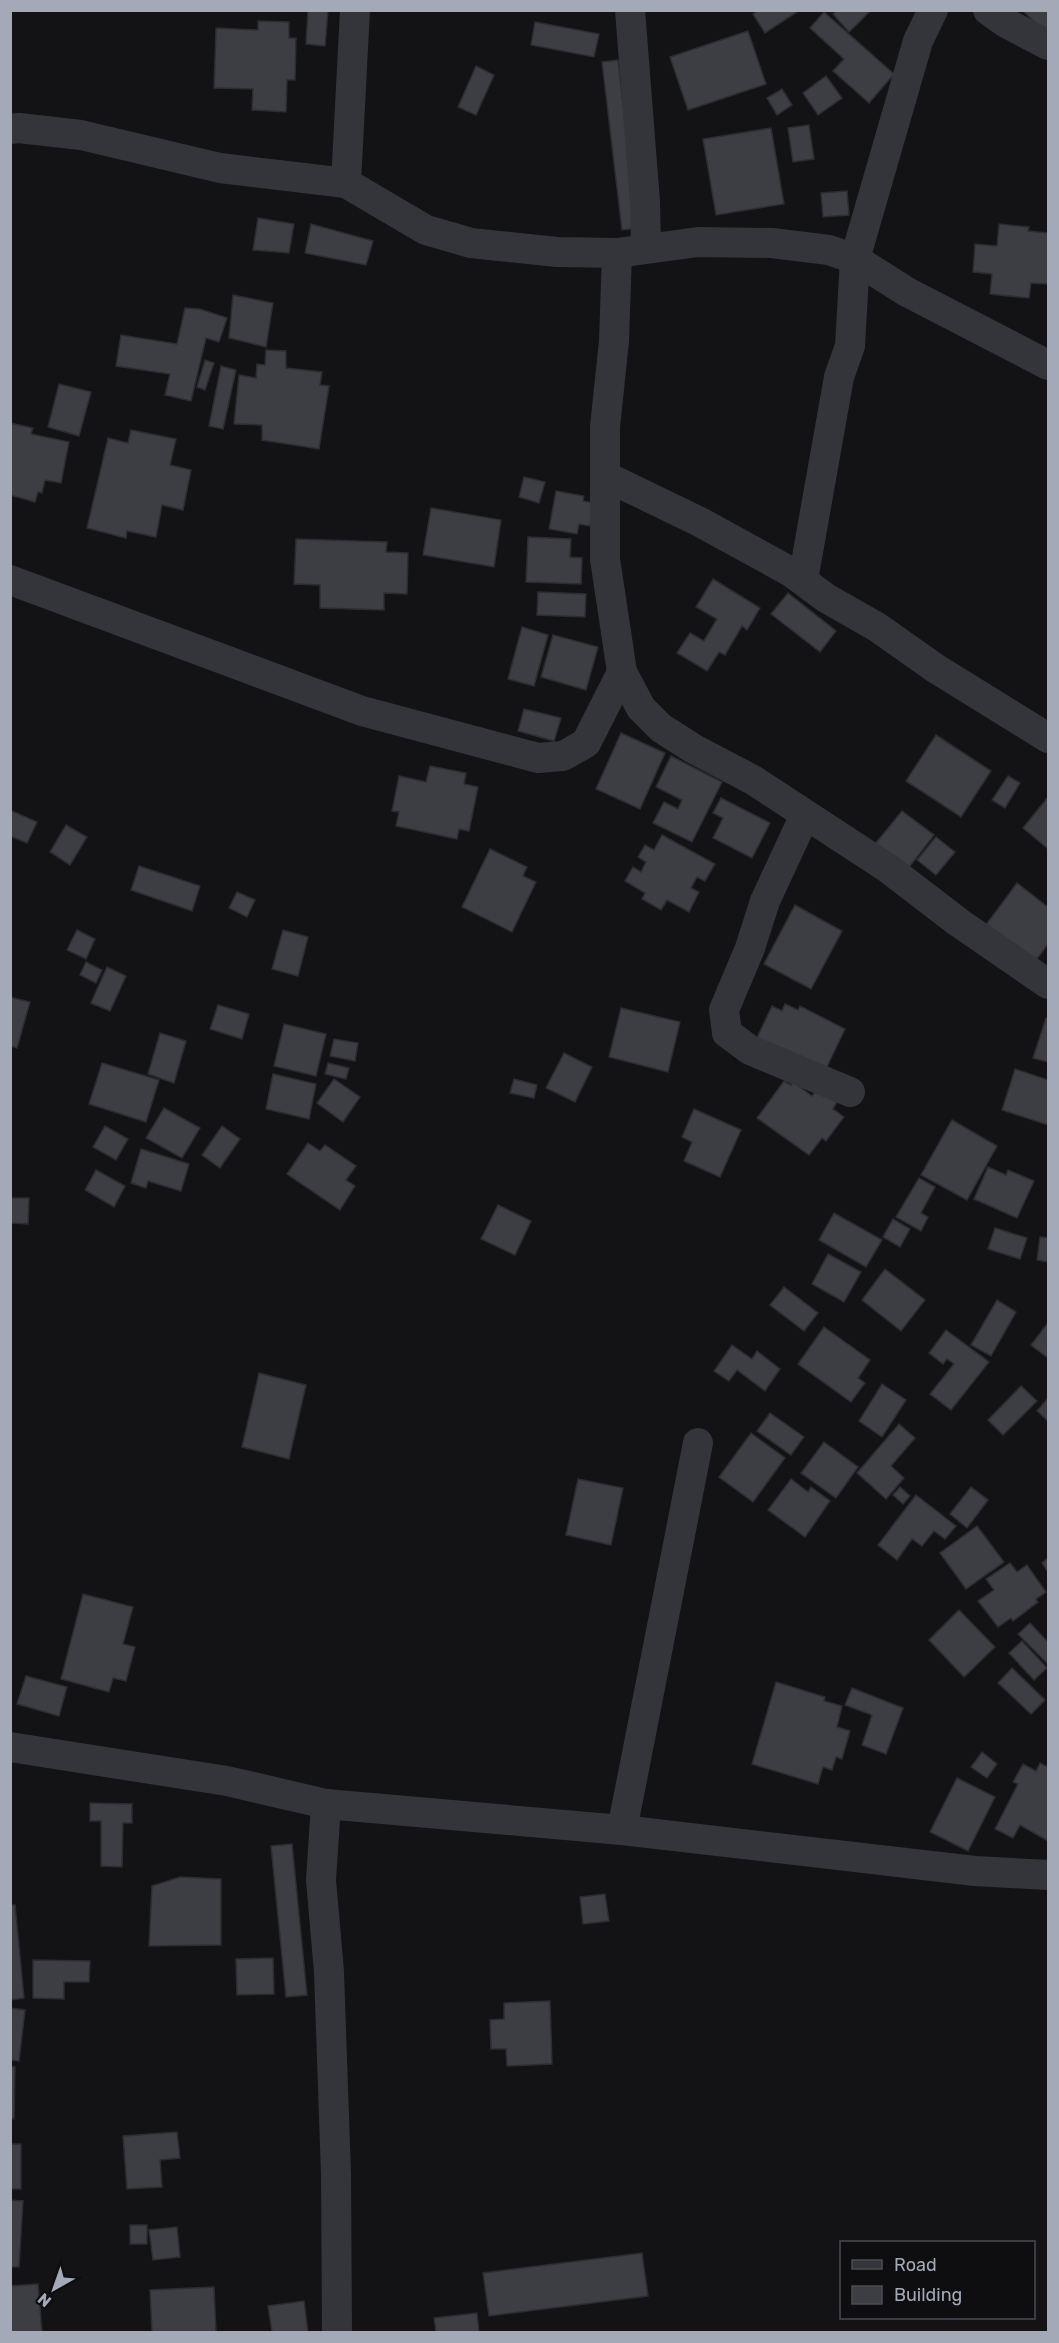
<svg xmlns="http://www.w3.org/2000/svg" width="1059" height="2343" font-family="Rubik,sans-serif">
  <rect width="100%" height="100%" fill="#131315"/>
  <g fill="#3c3e43" stroke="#2d2d31" stroke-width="1.5">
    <polygon points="308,10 328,10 325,46 306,44"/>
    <polygon points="758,10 800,10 765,33 753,14"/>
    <polygon points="836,10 871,10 849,32 833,14"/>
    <polygon points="1048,10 1048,35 1023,11"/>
    <polygon points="824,12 894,74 869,103 833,71 844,59 810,28"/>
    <polygon points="258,21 289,22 289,38 296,38 295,80 287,80 286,112 252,110 253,89 214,88 216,28 258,30"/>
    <polygon points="535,22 599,34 594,57 531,45"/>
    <polygon points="748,31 766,84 688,110 670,57"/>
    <polygon points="618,60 637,228 622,230 602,62"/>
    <polygon points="476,66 494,75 476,115 458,107"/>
    <polygon points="826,76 842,98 818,115 803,93"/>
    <polygon points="782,89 792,105 777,115 767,98"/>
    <polygon points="809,125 814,159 793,162 788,128"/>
    <polygon points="771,128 784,204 716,215 703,139"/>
    <polygon points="847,191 849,215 823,217 821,193"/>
    <polygon points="258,218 294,224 289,253 253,250"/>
    <polygon points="311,224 373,241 366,265 305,253"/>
    <polygon points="999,224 1029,227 1028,231 1048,233 1048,229 1048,284 1031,283 1029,298 990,294 992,274 973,272 975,244 997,246"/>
    <polygon points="233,295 273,303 266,347 229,338"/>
    <polygon points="185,308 200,309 227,318 219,342 206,338 191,401 165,395 170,374 116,366 121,335 177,344"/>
    <polygon points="266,350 286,351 286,368 322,372 320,385 329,386 319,449 262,440 262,425 234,424 239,375 256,378 257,364 265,365"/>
    <polygon points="205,360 214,363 205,390 197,387"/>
    <polygon points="221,366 236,370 223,429 209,426"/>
    <polygon points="59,384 91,392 79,436 48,427"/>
    <polygon points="10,423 33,428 31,434 69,442 61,483 45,480 42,493 38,492 35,502 10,495"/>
    <polygon points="131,430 176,439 170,465 191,470 183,510 162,505 156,537 127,531 126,538 87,528 108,438 128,443"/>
    <polygon points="524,477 545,482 539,503 519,497"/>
    <polygon points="556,491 584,496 583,501 594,503 590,526 579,524 577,534 549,529"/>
    <polygon points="431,508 501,520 494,567 423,555"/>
    <polygon points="528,537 571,539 570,557 582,558 581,584 526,582"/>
    <polygon points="296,539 387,542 386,552 408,553 407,594 384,593 384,610 320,608 320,585 294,584"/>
    <polygon points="713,579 760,608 747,630 742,626 725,655 719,652 707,671 677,653 690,633 704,641 717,619 696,607"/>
    <polygon points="538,592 586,594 585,617 537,615"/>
    <polygon points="788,593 836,631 820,652 771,614"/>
    <polygon points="522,627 548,635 534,686 508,679"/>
    <polygon points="553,635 598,647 586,690 541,677"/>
    <polygon points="524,709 561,718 554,741 518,731"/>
    <polygon points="621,733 665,753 640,809 596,789"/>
    <polygon points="936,735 991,771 961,817 906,781"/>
    <polygon points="671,756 722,782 692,842 653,823 664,802 678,809 682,800 656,787"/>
    <polygon points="430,766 466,773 464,784 478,787 469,831 459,829 457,839 396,826 399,812 392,811 399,776 426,782"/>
    <polygon points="1008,776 1020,783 1005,808 992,800"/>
    <polygon points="1048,797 1048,849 1023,828"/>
    <polygon points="721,798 770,823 752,858 713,838 723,818 713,813"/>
    <polygon points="10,810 37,822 27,843 10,836"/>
    <polygon points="902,811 934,835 903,875 871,849"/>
    <polygon points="66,825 87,837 70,865 50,852"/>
    <polygon points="662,835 715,864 705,881 697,877 691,888 699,892 689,912 667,900 661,910 642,899 645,893 625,881 633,867 641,872 646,862 638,857 645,845 654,850"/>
    <polygon points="936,837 955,852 936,875 917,860"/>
    <polygon points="490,849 527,867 523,876 536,882 512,932 462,907"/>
    <polygon points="139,866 200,886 192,911 131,890"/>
    <polygon points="1017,883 1048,907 1048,944 1034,963 985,926"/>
    <polygon points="237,892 255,900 247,917 229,908"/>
    <polygon points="795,905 842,931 811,989 764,964"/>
    <polygon points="77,930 95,939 86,959 67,950"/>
    <polygon points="283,930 308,937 298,976 272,969"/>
    <polygon points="86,962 102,970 96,983 80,975"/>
    <polygon points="107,967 126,976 110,1011 91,1003"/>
    <polygon points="10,997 30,1002 17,1048 10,1046"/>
    <polygon points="785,1004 798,1010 800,1006 845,1029 822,1077 754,1044 772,1006 782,1011"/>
    <polygon points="218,1005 249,1014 242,1039 210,1029"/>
    <polygon points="621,1008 680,1022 668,1072 609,1057"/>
    <polygon points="1046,1018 1048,1019 1048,1062 1033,1058"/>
    <polygon points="284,1024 326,1034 316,1076 274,1066"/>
    <polygon points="160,1033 186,1041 174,1083 148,1074"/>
    <polygon points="334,1039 358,1043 355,1061 330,1056"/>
    <polygon points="564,1053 592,1067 575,1102 546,1088"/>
    <polygon points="102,1063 159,1080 146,1122 89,1104"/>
    <polygon points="328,1063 349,1068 346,1079 325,1074"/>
    <polygon points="1015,1069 1048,1080 1048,1125 1002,1110"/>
    <polygon points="273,1074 316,1084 309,1119 266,1109"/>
    <polygon points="334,1079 360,1097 343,1122 317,1103"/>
    <polygon points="514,1079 537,1085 534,1098 510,1093"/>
    <polygon points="784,1081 791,1085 793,1082 812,1096 819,1088 837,1102 833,1109 844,1117 826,1141 822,1138 809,1155 757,1118"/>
    <polygon points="164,1108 200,1128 182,1158 146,1138"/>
    <polygon points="694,1109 741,1130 720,1177 684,1161 692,1142 682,1137"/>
    <polygon points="952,1120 997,1146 967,1200 921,1175"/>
    <polygon points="105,1126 128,1139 116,1160 93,1147"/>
    <polygon points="222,1126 240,1139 220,1168 202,1155"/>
    <polygon points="308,1143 320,1151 325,1145 356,1166 346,1180 355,1186 340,1210 287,1174"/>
    <polygon points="141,1149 189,1164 181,1191 148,1181 146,1188 131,1183"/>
    <polygon points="988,1167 1006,1175 1008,1170 1034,1181 1017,1218 974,1199"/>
    <polygon points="96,1170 125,1186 114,1207 85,1190"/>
    <polygon points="919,1178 935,1187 921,1213 928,1217 921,1231 896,1217"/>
    <polygon points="10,1198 29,1198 28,1224 10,1223"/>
    <polygon points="498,1205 531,1221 515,1255 481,1239"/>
    <polygon points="834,1213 882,1240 866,1267 819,1240"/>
    <polygon points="893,1219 910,1229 900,1247 883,1237"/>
    <polygon points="995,1228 1027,1238 1020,1259 988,1249"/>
    <polygon points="1040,1237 1048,1238 1048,1262 1037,1260"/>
    <polygon points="828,1254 861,1272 844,1302 812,1284"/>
    <polygon points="885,1269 925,1300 901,1331 862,1300"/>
    <polygon points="784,1287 818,1313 804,1331 770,1305"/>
    <polygon points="997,1300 1016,1312 991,1356 971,1345"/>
    <polygon points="1047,1324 1048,1325 1048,1358 1031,1345"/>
    <polygon points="824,1327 870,1360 858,1378 865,1383 851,1402 798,1364"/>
    <polygon points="946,1330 989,1362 951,1410 930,1394 954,1364 947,1359 943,1364 929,1353"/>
    <polygon points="732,1345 752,1359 757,1351 780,1369 765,1391 737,1370 729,1381 714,1371"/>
    <polygon points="259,1373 306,1385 289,1459 242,1447"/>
    <polygon points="882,1384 906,1400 882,1437 859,1421"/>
    <polygon points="1021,1386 1037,1401 1003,1435 988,1420"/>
    <polygon points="1048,1398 1048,1421 1037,1411"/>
    <polygon points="770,1413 804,1437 791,1455 757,1431"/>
    <polygon points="899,1424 915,1438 891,1466 904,1478 886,1499 857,1473"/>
    <polygon points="751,1433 785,1458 753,1502 719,1477"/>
    <polygon points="824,1442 858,1467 836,1498 801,1473"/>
    <polygon points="578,1479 623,1488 611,1545 566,1535"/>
    <polygon points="791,1479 808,1492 811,1487 830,1501 805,1537 768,1510"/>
    <polygon points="900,1487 910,1496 903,1504 893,1495"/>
    <polygon points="971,1487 988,1500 967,1528 950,1514"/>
    <polygon points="916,1495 956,1526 945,1539 934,1531 922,1546 912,1539 897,1560 878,1545"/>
    <polygon points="977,1526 1004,1562 966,1589 940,1553"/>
    <polygon points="1048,1558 1048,1572 1042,1563"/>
    <polygon points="1010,1563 1017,1572 1027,1565 1046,1592 1036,1599 1038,1602 1013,1621 1011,1618 998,1627 978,1601 994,1590 986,1579"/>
    <polygon points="83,1594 133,1607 123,1644 135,1647 126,1681 113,1678 109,1692 61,1679"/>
    <polygon points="959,1610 995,1647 964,1677 929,1640"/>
    <polygon points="1030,1623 1048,1642 1048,1664 1018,1634"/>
    <polygon points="1022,1641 1047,1668 1034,1680 1009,1653"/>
    <polygon points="1012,1668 1045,1700 1031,1714 998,1683"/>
    <polygon points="26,1676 67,1687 59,1716 17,1704"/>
    <polygon points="776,1682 825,1697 824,1701 842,1706 837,1727 850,1731 842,1759 836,1757 832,1770 823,1767 818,1784 752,1764"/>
    <polygon points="852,1688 903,1708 886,1754 862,1745 872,1715 845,1705"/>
    <polygon points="982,1752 997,1764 987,1778 971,1767"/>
    <polygon points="1040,1763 1048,1767 1048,1841 1020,1825 1013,1838 995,1829 1018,1784 1013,1782 1023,1764 1036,1771"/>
    <polygon points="957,1778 995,1797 968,1851 930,1832"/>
    <polygon points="90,1803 132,1804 132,1823 123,1823 122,1867 101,1866 101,1821 90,1821"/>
    <polygon points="292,1844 307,1995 286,1997 271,1846"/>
    <polygon points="180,1877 221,1879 221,1945 149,1946 152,1886"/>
    <polygon points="605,1894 609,1921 583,1924 580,1897"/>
    <polygon points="10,1905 15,1905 24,1998 10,2000"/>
    <polygon points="273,1958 274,1994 237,1995 236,1959"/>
    <polygon points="33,1960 90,1961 89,1982 64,1982 64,1999 33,1998"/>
    <polygon points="550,2001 552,2064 507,2066 506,2049 491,2049 490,2020 504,2019 504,2003"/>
    <polygon points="10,2008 25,2010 19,2061 10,2060"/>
    <polygon points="10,2066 15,2067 14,2119 10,2118"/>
    <polygon points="177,2132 180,2158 160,2160 162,2187 127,2189 123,2136"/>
    <rect x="10" y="2144" width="11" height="45"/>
    <polygon points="10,2200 23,2201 19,2267 10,2267"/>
    <rect x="130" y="2225" width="17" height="19"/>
    <polygon points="177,2227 180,2257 153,2260 149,2230"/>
    <polygon points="642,2253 648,2296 489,2316 483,2273"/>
    <polygon points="38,2284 42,2332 10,2332 10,2286"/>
    <polygon points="214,2287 216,2332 152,2332 150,2290"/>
    <polygon points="304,2301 308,2332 272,2332 268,2306"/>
    <polygon points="477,2313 479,2332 436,2332 434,2318"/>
  </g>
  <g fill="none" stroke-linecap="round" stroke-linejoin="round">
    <g stroke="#33353a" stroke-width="30">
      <polyline points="355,10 346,183 426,230 471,243 557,252 617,253 698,242 772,243 829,250 855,259 907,292 1048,365"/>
      <polyline points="630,10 645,202 646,247"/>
      <polyline points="988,10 1006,23 1048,45"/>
      <polyline points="10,129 19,128 81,135 220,168 346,183"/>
      <polyline points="617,253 614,341 605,427 605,559 622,672 641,708 661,728 694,749 753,780 889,869 958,922 1048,984"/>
      <polyline points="605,476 700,522 791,572 826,598 877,627 935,668 1048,738"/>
      <polyline points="10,580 362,711 538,758 563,756 586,743 622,672"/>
      <polyline points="803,580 839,377 850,346 855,259 918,41 933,10"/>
      <polyline points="805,815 765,901 750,948 724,1010 727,1033 750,1050 850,1092"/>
      <polyline points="10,1747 227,1781 326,1804"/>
      <polyline points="622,1830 698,1443"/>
      <polyline points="337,2332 336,2174 329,1972 321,1880 326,1804 622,1830 975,1871 1048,1875"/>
    </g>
  </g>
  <rect width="1059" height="2343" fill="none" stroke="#a3a9b7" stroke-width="24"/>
  <rect x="840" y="2241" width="195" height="78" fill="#0e0e10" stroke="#4a4c53" stroke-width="1.5"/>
  <rect x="852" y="2260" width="30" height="9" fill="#33353a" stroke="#4a4c53" stroke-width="1.5"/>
  <text x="894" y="2271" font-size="18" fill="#a3a9b7">Road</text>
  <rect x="852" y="2286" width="30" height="18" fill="#3c3e43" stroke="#4a4c53" stroke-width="1.5"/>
  <text x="894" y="2301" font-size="18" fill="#a3a9b7">Building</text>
  <g transform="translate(54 2289) rotate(220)" stroke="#0e0e10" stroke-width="4.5" paint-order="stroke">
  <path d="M0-4.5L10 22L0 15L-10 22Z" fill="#a3a9b7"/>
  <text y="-9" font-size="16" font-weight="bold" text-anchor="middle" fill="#a3a9b7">N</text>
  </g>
</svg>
